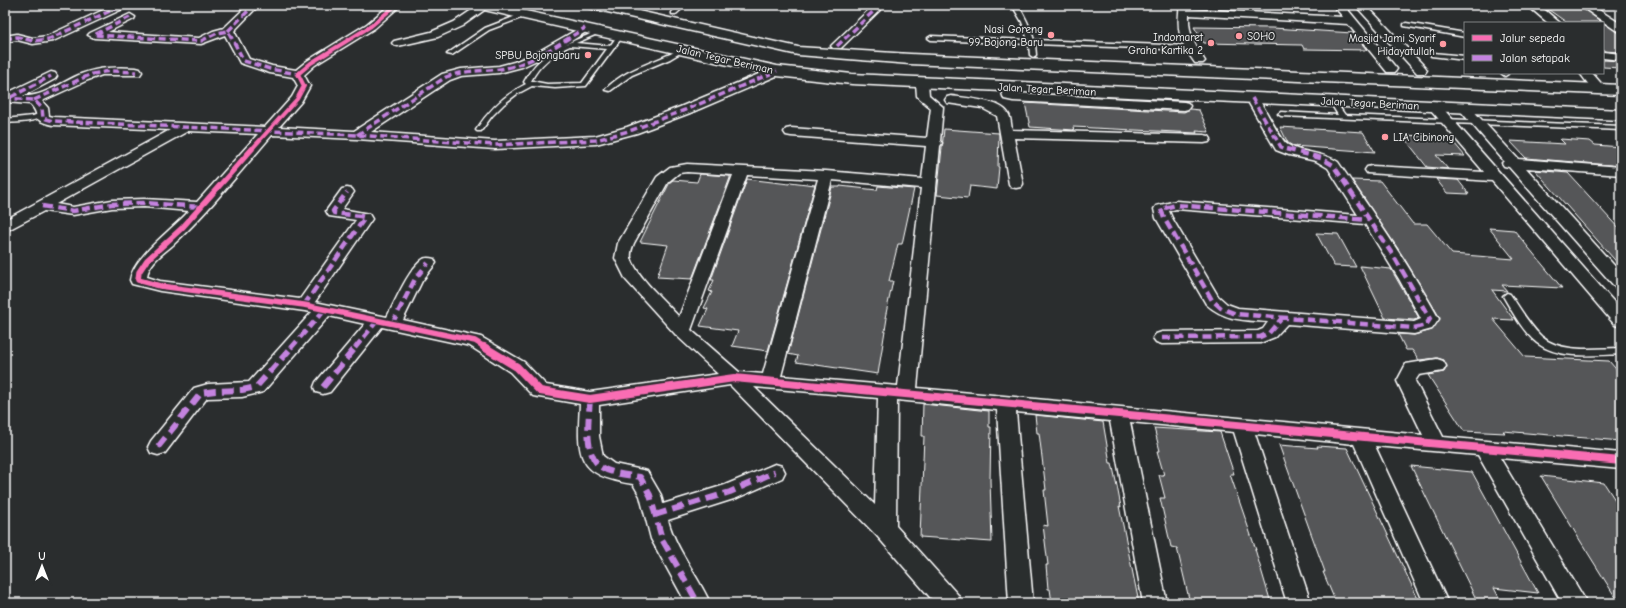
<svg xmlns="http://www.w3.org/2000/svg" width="1626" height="608" font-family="'Comic Neue',sans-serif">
  <rect width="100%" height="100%" fill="#2a2d2e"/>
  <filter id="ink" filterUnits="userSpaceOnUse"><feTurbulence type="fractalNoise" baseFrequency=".025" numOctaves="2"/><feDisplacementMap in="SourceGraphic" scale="8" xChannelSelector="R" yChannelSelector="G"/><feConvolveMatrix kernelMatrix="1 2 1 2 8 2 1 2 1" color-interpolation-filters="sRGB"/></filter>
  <g filter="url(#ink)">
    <g fill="#555758" stroke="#fff">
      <polygon points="1542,5 1578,5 1602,22 1566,22"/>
      <polygon points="1603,23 1621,34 1621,52 1603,51"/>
      <polygon points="1194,27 1272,28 1353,33 1367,50 1304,49 1302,45 1204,43"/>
      <polygon points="1603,60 1621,61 1621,68 1603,67"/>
      <polygon points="1025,103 1184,112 1190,109 1199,110 1209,132 1196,131 1197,133 1073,127 1074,130 1030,127"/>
      <polygon points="1280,127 1363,132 1375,152 1293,146 1288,143"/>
      <polygon points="944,129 999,133 998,167 999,167 997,189 970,186 968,198 937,195"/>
      <polygon points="1402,135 1449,137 1465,156 1436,155 1448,169 1427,167"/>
      <polygon points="1560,139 1590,141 1595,145 1621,147 1621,166 1526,158 1510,141 1565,144"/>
      <polygon points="1535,170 1568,173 1621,231 1621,267"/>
      <polygon points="700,174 730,176 730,178 692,279 657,277 668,245 640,242 670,182 673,180 697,182"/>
      <polygon points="747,179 789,184 790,182 815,185 768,351 732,346 738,331 700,326 708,309 704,308 712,292 709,291 714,280 711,280"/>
      <polygon points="1436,179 1458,180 1469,194 1447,193"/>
      <polygon points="1352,180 1380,181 1413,224 1427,224 1452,254 1514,259 1489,228 1514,230 1562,288 1502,285 1507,291 1492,290 1514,320 1493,319 1525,357 1609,361 1621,375 1621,441 1503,431 1505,433 1464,431 1428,375 1444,372 1447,367 1444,360 1437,358 1419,360 1412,350 1406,350 1398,334 1414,335 1432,330 1440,318 1404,258"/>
      <polygon points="840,186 877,190 878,186 914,189 902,244 898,244 889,281 893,281 885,318 887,318 878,374 796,362 798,356 788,354 832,187 840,187"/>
      <polygon points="1316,233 1338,234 1356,267 1334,266"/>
      <polygon points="1360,266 1391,269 1419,318 1414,320 1385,318"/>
      <polygon points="923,404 989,411 989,427 991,427 990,480 992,542 920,537 924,436 922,436"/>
      <polygon points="1035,415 1103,422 1110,463 1112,463 1117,486 1121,507 1119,506 1139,603 1052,603 1050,589 1048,589 1046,565 1048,565 1043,525 1048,526 1044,490 1046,490 1039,433 1037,433"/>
      <polygon points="1154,428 1220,432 1234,474 1230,474 1256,550 1255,549 1271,603 1190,603 1177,548 1171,547 1160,498 1165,498 1159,475 1164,475 1157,451 1160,451"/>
      <polygon points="1279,445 1318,448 1317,446 1347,448 1420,603 1336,603 1323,572 1325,572"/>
      <polygon points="1411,466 1472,472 1538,593 1494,588 1502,603 1478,603"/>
      <polygon points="1541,476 1604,483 1621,509 1621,603 1619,603 1581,542"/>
    </g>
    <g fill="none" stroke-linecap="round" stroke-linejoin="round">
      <defs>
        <g id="lane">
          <polygon points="680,5 686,5 676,14 672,14 672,12"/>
          <path d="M1012 5H1018C1025 16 1030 27 1034 40L1190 46 1193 48 1190 50 1035 44 1036 55 1033 57 1030 55 1029 44 931 40 928 38 931 36 1028 40 1022 22Z"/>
          <polygon points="524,13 527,15 526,16 489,30 452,55 447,54 485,28"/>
          <polygon points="1406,23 1465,33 1465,37 1404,26 1404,24"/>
          <path d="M600 29 603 31 602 32 576 43 610 46 618 35 623 36 586 86 555 88 532 86 517 94 504 104 492 116 481 131H477L476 130C489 110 504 95 526 84L524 82C538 55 559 46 586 36 591 34 595 31 600 29ZM570 46 607 49 582 83 547 84 531 81C539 65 554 53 570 46Z"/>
          <path d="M680 49 685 50 670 59 632 75 610 91 605 90C625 68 655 63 680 49Z"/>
          <polygon points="1433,53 1465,56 1465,60 1431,56 1431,54"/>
          <polygon points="1501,73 1507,73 1508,74 1505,76"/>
          <polygon points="1333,100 1335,101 1345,115 1621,126 1621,130 1281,116 1278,114 1281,112 1338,115 1330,102"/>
          <path d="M43 112 46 114C36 123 18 122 5 123V119L33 116Z"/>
          <path d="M1507 293 1510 294C1520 308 1529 325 1542 337 1562 354 1597 348 1621 348V354C1595 355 1560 360 1537 343 1523 332 1512 311 1503 296Z"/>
        </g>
        <g id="street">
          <polygon points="114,5 128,5 127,7 53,41 33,44 17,40 5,42 5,36 17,34 33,38 47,36"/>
          <path d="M248 5H259L234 31 249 59 272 66 296 70 307 61 367 24 390 5H401L375 28 315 65 304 75 310 86 301 102 279 127 354 131 442 74 461 69 499 66 514 62 534 54 585 25 589 26 590 28 589 30 552 53 522 67 499 73 461 76 450 80 371 132 495 141 595 136 627 127 680 107 773 68H781L783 71 781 74 690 113 637 133 596 144 495 149 357 139 272 135C240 172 209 211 173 245 164 253 148 263 147 277L160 281 300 299 356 220 329 216 326 211 342 189 347 188 352 189 354 192 342 209 369 214 372 219 315 302 387 317C396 300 407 272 422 260 425 257 430 258 434 259L436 263 422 281 403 320 481 337 524 362 546 385 590 392 718 374 676 335 626 280 615 258 618 243 657 177 670 167 687 164 826 171 922 179 926 146 791 136 786 135 784 132 786 129 791 128 927 138 931 108 917 96 916 83 918 80H926L928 83 929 95 943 107 940 141 942 143 940 146 917 388 1423 435 1397 381 1406 364 1437 359 1443 361 1446 366 1443 371 1419 375 1415 381 1443 437 1621 453V469L1500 458 1587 603H1562L1478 455 1375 446 1448 603H1424L1354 444 1255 434 1311 603H1287L1234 432 1130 422 1167 603H1143L1110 421 1016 412 1033 603H1009L997 410 897 400 896 526 958 595 962 603H935L877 536 730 385 599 405V436L603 456 614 464 647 471 661 495 663 504 725 485 775 464 782 466 785 472 782 478 737 498 668 520C676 550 697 574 710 603H686L651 539 640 496 633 484C576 475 577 457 580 404L533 396 510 372 470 346 382 327 330 392 323 394 316 392 314 387 316 382 365 324 329 316 263 392 242 397 207 398 165 453 158 455 151 453 148 447 151 441 194 388 208 384 249 382 312 312 160 291 132 284 130 280C133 257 173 229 189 211L144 207 112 208 73 215 44 211 10 229 5 231V220L170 130 53 125C28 119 43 117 30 104L5 102V94L51 72 55 73 57 76 55 79 23 96C43 97 62 82 81 74 99 67 117 67 136 68L140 69 142 72 140 75H102L88 80 42 101 48 108 49 116 54 117 265 127 292 97 298 86 293 77 270 73 240 63 225 35 201 44 94 38 88 35 90 33 130 14 135 17 134 19 108 32 199 38 213 31 224 28ZM188 131 258 134 197 202 144 199 112 200 73 207 56 204ZM687 172 733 175 679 317C666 302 636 276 631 258 630 253 632 248 634 243L668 182 679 173ZM747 175 818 179 763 374 739 372 691 330ZM832 180 921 188 898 386 781 376ZM754 387 878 398 875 505Z"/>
          <polygon points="479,5 490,6 462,26 438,37 398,46 394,45 392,43 394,41 431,32 454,22"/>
          <polygon points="632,5 643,5 638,8 633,7"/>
          <polygon points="874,5 885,5 841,48 833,48 831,46 833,44"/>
          <path d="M1180 5H1190V9L1343 17 1333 5H1344L1397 69 1395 72H1387L1348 24 1189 15C1188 34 1195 46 1205 61L1203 63H1195C1180 42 1176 31 1180 5Z"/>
          <polygon points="1355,5 1366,5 1425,67 1427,70 1425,73 1417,73"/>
          <polygon points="1527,5 1539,5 1560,23 1548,23"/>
          <polygon points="1579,5 1591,5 1621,24 1621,32 1617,31"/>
          <polygon points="1603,52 1621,54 1621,60 1603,58"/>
          <path d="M1580 73H1592L1606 89 1604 92C1594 94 1586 81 1580 73Z"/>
          <polygon points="1006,83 1010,84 1014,93 1184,102 1188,103 1190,106 1188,109 1184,110 1013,101 1004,99 1000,87 1002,84"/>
          <path d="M1252 94 1256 95 1258 98C1264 107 1281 141 1288 145 1303 154 1322 151 1338 162 1373 213 1409 265 1439 319L1432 329 1414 334 1287 324 1275 337 1260 343 1162 344 1156 342 1153 338 1156 334 1162 332 1258 331 1263 329 1268 322C1244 320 1225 321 1206 304L1156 218 1154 209 1156 206 1176 201 1358 215 1328 168 1316 161 1289 155 1276 150 1246 98 1248 95ZM1176 209 1365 224 1399 279 1421 319 1414 322 1238 308 1227 304 1218 296 1172 218 1169 211Z"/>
          <path d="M951 96C965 98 1003 100 1009 115 1011 119 1011 125 1012 130L1204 135 1209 136 1211 139 1209 142 1204 143 1014 138 1023 184 1021 187 1016 188 1011 187 1009 184 997 116 982 108 947 103 945 100 947 97Z"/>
          <polygon points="1435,103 1439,104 1621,310 1621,327 1615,325 1492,181 1367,173 1365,170 1367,167 1372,166 1484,172 1431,110 1429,107 1431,104"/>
          <polygon points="1464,104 1468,105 1518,159 1621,167 1621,175 1526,168 1621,273 1621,288 1615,287 1509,167 1504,166 1502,163 1504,161 1458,108 1460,105"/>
        </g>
        <g id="primary">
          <polygon points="473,5 498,5 777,66 852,74 1621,110 1621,120 852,84 777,76 480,9 475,8"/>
          <polygon points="587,5 612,5 798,47 910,54 1621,85 1621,95 910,64 798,55 594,9 589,8"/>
        </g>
      </defs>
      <use href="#lane" stroke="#fff" stroke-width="3"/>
      <use href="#street" stroke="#fff" stroke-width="3"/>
      <use href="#primary" stroke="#fff" stroke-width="3"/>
      <use href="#lane" fill="#2a2d2e" fill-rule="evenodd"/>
      <use href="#street" fill="#2a2d2e" fill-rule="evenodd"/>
      <use href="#primary" fill="#2a2d2e" fill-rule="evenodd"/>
      <g stroke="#c483df" stroke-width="3.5" stroke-dasharray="7 3.5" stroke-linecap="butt">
        <polyline points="130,17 94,35 201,41 217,33 228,31 244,61 270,69 298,74"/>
        <polyline points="228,31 254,5"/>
        <polyline points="5,39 17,37 33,41 49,39 123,5"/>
        <polyline points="837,46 880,5"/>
        <polyline points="11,97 51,76"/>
        <polyline points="5,98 34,100 42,108 43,118 53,121 357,135 495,145 596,140 632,130 685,110 777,71"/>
        <polyline points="1252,98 1281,147 1288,150"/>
        <polyline points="34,100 92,74 110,71 136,72"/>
        <path d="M357 135 446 77C466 69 486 72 506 68 535 62 560 43 585 28"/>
      </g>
      <g stroke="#c483df" stroke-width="4.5" stroke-dasharray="9 4.5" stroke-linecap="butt">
        <polyline points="1286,149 1321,158 1333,165 1396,260 1430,319 1426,325 1414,328 1236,314 1221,308 1212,300 1164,218 1161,209 1176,205 1369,220"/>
        <polyline points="42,206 73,211 112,204 144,203 201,207"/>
        <polyline points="304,305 364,219 364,217 360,216 334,213 333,211 347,192"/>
        <polyline points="392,324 415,279 428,263"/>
        <polyline points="1162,338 1260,337 1269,333 1282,318"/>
        <polyline points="291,348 325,309"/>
        <polyline points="355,348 377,321"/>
      </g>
      <g stroke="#c483df" stroke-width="6" stroke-dasharray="12 6" stroke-linecap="butt">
        <polyline points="323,387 356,347"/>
        <path d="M590 399C589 417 583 455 601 467 612 474 628 475 640 477L650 495 662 539 698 603"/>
        <polyline points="158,447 201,393 215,391 242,390 256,387 292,347"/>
        <polyline points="655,515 730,492 775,472"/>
      </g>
      <defs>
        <polyline id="cycleway-far2" points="251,150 297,99 304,86 298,74 311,63 371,26 396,5"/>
        <polyline id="cycleway-far1" points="252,149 182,228 147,260 139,272 138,280 160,286 304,305 475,341 486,348"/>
        <polyline id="cycleway" points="484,347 517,367 540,391 590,399 734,378 1621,461"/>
      </defs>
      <use href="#cycleway-far2" stroke="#2a2d2e" stroke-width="5.5"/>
      <use href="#cycleway-far1" stroke="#2a2d2e" stroke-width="8"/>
      <use href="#cycleway" stroke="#2a2d2e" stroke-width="10"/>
      <use href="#cycleway-far2" stroke="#f96db3" stroke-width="4"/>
      <use href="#cycleway-far1" stroke="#f96db3" stroke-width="5.5"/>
      <use href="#cycleway" stroke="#f96db3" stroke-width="8"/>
    </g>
  </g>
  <g fill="#ff9aa2" stroke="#2a2d2e" stroke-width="1.5">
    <circle cx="1051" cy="35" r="4"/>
    <circle cx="1239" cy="36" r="4"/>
    <circle cx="1211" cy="43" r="4"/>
    <circle cx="1443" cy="44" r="4"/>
    <circle cx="588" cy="55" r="4"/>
    <circle cx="1385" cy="137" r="4"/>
  </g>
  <g text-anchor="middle" stroke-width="3.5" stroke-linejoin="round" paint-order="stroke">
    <g font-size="11" fill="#fff" stroke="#2a2d2e" text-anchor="end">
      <text x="1043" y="33">Nasi Goreng<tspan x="1043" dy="13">99 Bojong Baru</tspan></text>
      <text x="1247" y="40" text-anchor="start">SOHO</text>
      <text x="1203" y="41">Indomaret<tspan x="1203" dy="13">Graha Kartika 2</tspan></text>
      <text x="1435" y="42">Masjid Jami Syarif<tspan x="1435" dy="13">Hidayatullah</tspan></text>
      <text x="580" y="59">SPBU Bojongbaru</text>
      <text x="1393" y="141" text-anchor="start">LIA Cibinong</text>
    </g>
    <g font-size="11" fill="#fff" stroke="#2a2d2e">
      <text transform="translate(725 59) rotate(13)" y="4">Jalan Tegar Beriman</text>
      <text transform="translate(1047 89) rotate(3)" y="4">Jalan Tegar Beriman</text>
      <text transform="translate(1370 103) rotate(3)" y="4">Jalan Tegar Beriman</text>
    </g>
  </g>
  <rect width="1626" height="608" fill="none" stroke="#2a2d2e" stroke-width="20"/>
  <rect x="10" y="10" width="1606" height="588" fill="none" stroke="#fff" stroke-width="1.5" filter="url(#ink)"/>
  <rect x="1464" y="22" width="140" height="52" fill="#2a2d2e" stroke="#7f8182"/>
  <rect x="1472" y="35" width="20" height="6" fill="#f96db3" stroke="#7f8182"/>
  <text x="1500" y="42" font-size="12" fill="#ffffff">Jalur sepeda</text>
  <rect x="1472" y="55" width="20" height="6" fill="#c483df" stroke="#7f8182"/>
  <text x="1500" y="62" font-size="12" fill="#ffffff">Jalan setapak</text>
  <g transform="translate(42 566)" stroke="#2a2d2e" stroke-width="3" paint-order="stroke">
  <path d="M0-3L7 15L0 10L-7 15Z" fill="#ffffff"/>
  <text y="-6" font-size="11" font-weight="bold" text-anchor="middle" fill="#ffffff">U</text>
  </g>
</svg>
